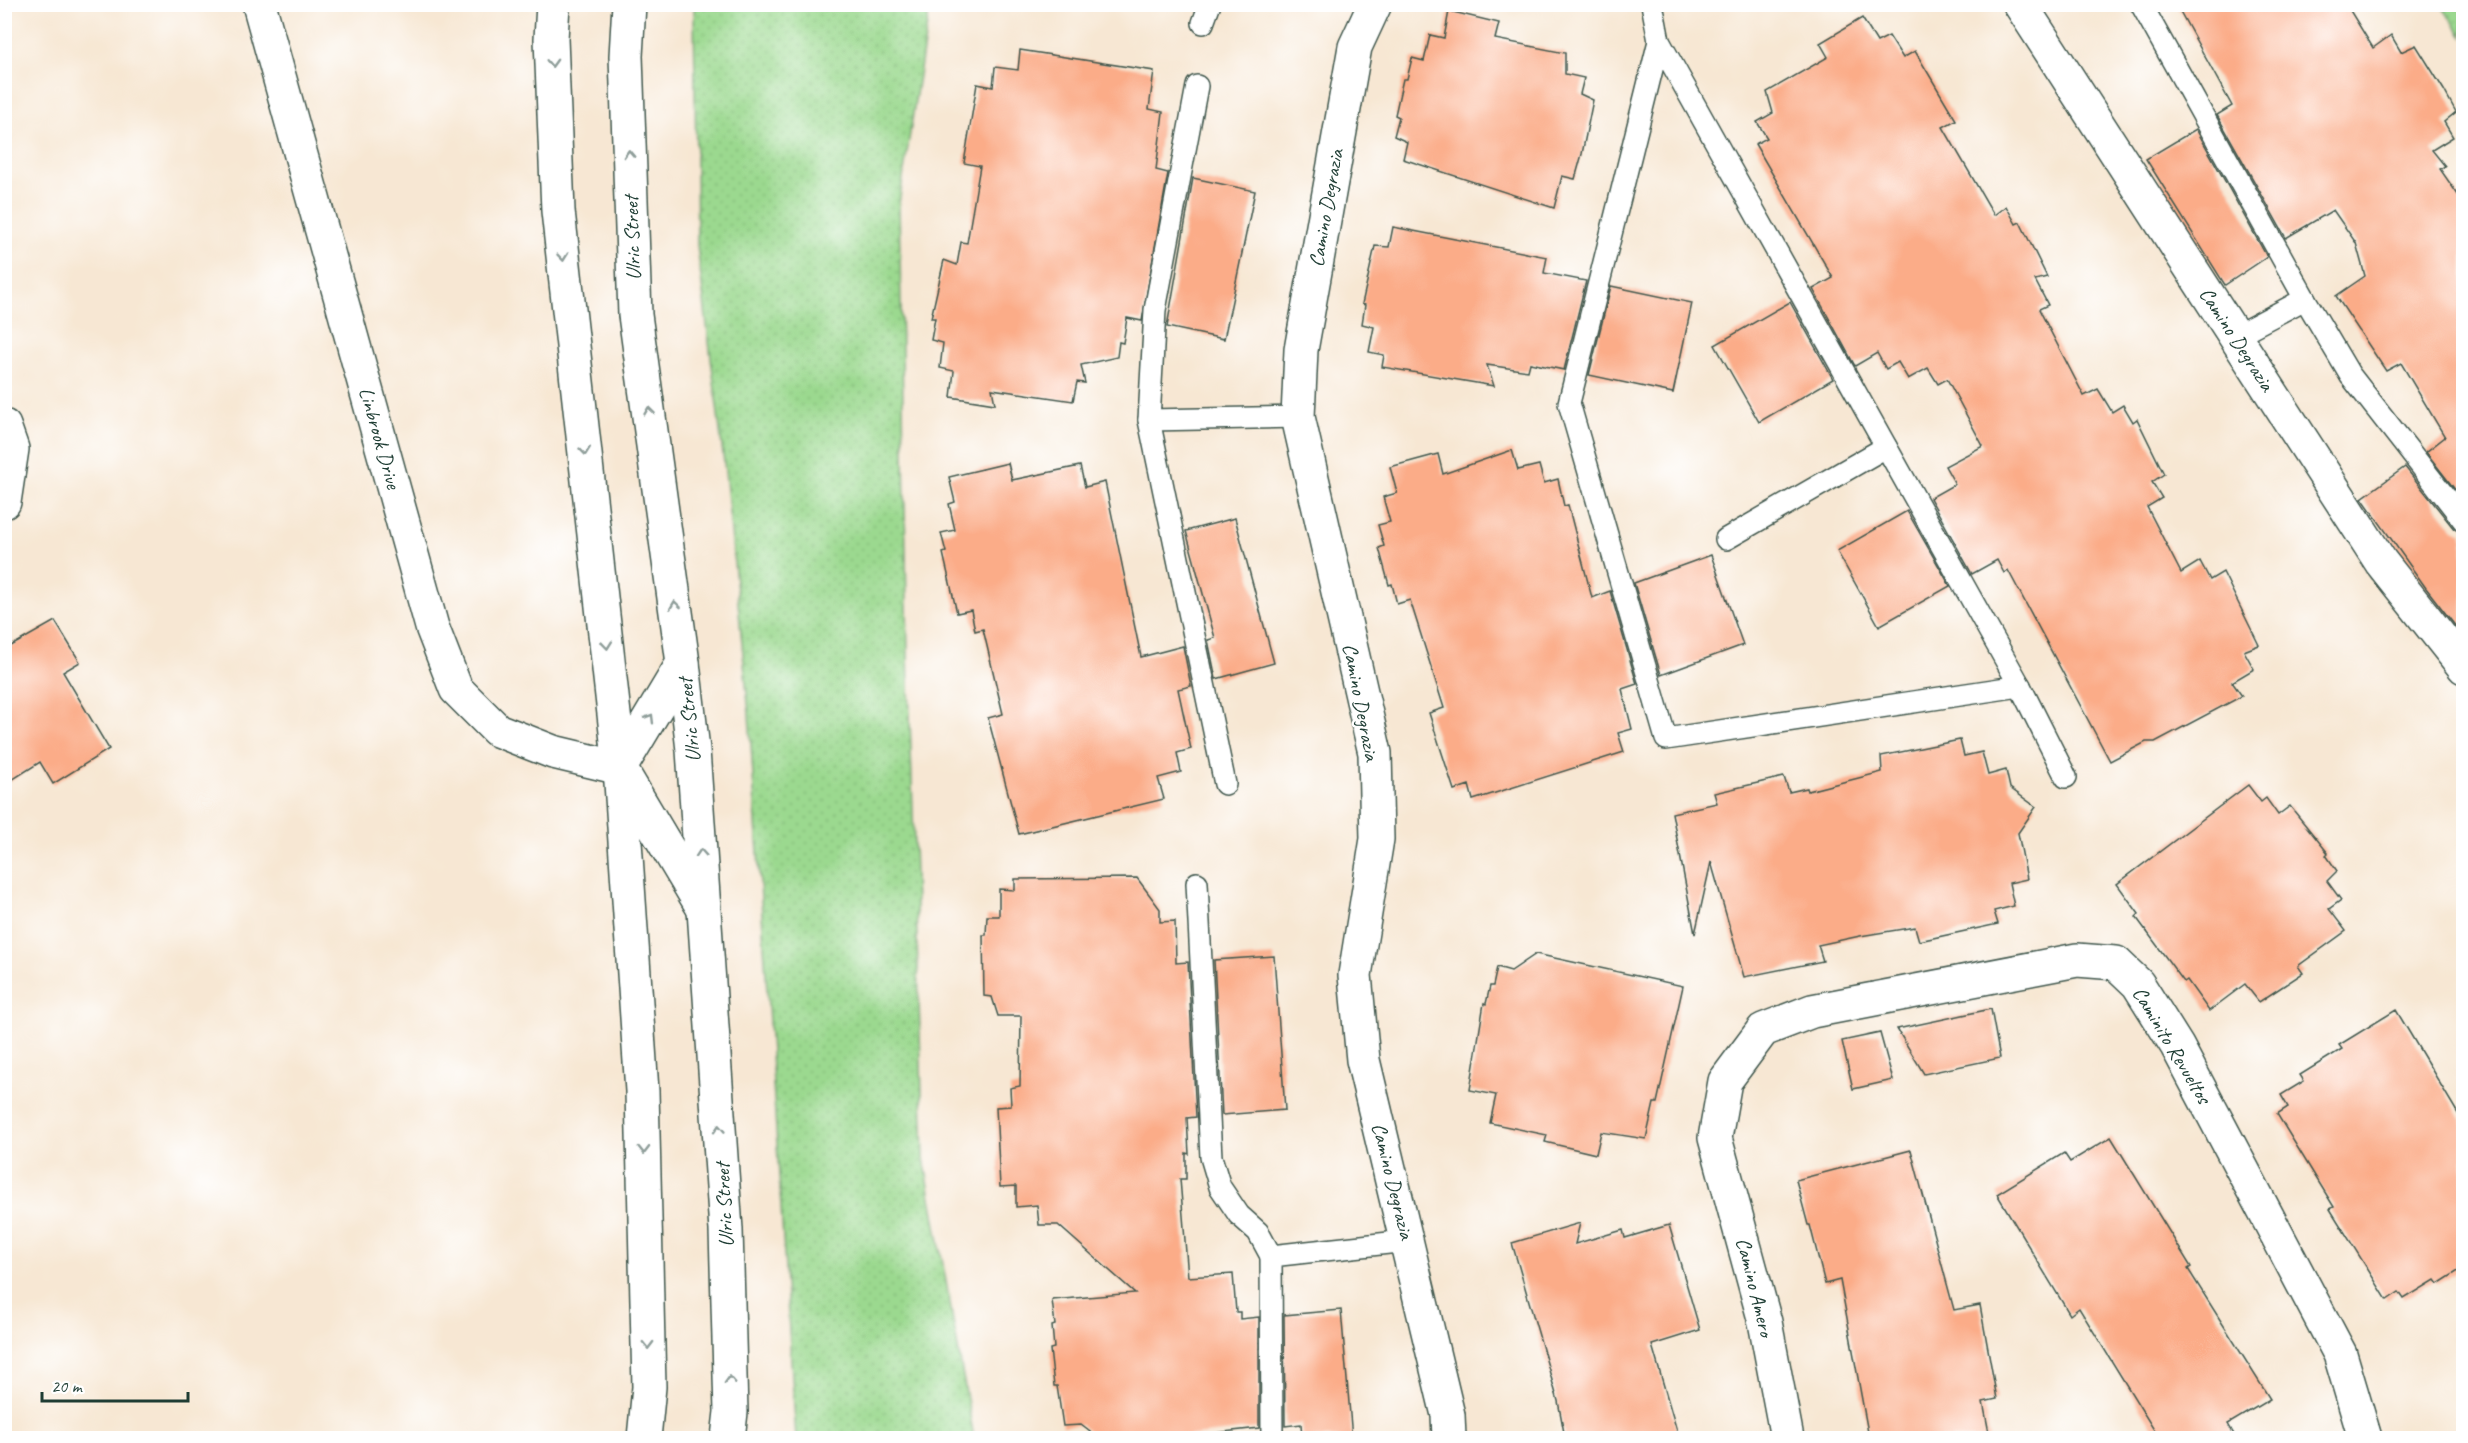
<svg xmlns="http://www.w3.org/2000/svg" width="2468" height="1443" font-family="Caveat,sans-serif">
  <defs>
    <pattern id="grass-dots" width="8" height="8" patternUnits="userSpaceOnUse" patternTransform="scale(1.5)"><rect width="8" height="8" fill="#9bd98f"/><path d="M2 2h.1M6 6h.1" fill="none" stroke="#85bb7c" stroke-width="1.8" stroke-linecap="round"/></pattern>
  </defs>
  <rect width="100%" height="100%" fill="#fff"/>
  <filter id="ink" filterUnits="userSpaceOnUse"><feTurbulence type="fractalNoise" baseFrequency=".0167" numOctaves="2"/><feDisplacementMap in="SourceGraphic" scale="12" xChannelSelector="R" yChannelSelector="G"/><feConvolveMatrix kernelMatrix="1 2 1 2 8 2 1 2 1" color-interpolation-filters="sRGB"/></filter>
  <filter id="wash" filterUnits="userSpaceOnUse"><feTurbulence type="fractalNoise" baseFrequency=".008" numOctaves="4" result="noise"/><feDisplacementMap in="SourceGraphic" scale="24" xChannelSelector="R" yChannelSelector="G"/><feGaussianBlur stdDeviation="1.35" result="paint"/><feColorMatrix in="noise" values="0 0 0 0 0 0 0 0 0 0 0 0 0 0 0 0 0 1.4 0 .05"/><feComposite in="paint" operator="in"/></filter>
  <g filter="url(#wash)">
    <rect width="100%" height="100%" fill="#f7e7d3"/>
    <g fill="url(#grass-dots)" stroke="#5d8b62" stroke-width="1.5">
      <polygon points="694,5 930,5 899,204 908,654 924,1158 974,1438 796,1438 749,714 725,471 697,245"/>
      <polygon points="2441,5 2463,5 2463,36"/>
    </g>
    <g id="blocks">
      <g fill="#fbac88">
        <polygon points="2176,4 2346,4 2373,48 2391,35 2401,52 2416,45 2444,90 2456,112 2444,122 2453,137 2432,150 2445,166 2440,169 2463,202 2463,500 2426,452 2445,437 2401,363 2386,371 2336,296 2365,276 2356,243 2333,210 2286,238 2217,115 2232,106"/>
        <polygon points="1449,11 1499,23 1495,39 1565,53 1565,74 1584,78 1580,94 1593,100 1582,154 1575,179 1562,176 1554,208 1403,159 1407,142 1394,136 1399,117 1395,115 1403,79 1407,79 1412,58 1424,61 1430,35 1444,38"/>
        <polygon points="1862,18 1877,42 1889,36 1903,58 1915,51 1956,120 1943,127 1994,215 2006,206 2016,224 2020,222 2047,277 2035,280 2048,305 2039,309 2084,396 2098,389 2112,412 2123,405 2133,422 2137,419 2164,474 2152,482 2162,498 2147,507 2181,573 2200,561 2210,580 2223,572 2259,645 2244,651 2254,669 2232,682 2242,696 2155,742 2146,742 2110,761 2008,570 2004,573 1997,560 1972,574 1930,498 1955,484 1945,466 1983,446 1947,379 1938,384 1928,368 1908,379 1898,362 1886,369 1877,353 1855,366 1813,289 1833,278 1755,144 1767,138 1757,122 1773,113 1767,92 1828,57 1820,43"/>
        <polygon points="1020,50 1154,71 1149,109 1163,112 1156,170 1168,173 1142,321 1127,318 1123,343 1119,342 1117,357 1081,365 1085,383 1077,382 1073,401 992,389 995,404 951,397 954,371 940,368 943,343 931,340 935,318 931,318 944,260 957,265 961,242 967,243 980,166 964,163 977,84 993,87 995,67 1018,70"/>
        <polygon points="2196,129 2267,257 2225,285 2146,159"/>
        <polygon points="1193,178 1255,191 1224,339 1167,327"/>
        <polygon points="1393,227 1547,257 1544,273 1586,281 1564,370 1530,363 1528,371 1487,365 1494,386 1382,367 1384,355 1369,352 1374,327 1362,324 1365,305 1362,304 1375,246 1389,247"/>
        <polygon points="1611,286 1692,303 1673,393 1589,375"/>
        <polygon points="1790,302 1833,379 1759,422 1715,345"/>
        <polygon points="1512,450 1518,470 1539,465 1544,483 1558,479 1564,506 1568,505 1592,598 1610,591 1637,684 1622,689 1632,729 1618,733 1624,752 1473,800 1469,785 1454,790 1429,713 1444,708 1410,600 1397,604 1392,584 1389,585 1379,548 1384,546 1378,525 1390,522 1383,497 1397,493 1390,467 1438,454 1443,474"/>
        <polygon points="1008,463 1012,480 1080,466 1085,487 1105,482 1141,657 1183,646 1191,686 1178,689 1191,749 1177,753 1181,772 1158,778 1164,799 1019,834 988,718 1003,714 983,629 975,631 971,610 957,613 943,553 946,552 941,533 955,530 949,504 955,502 949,477"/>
        <polygon points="2405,467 2454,529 2463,533 2463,636 2426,588 2362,498"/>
        <polygon points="1907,511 1950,586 1879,626 1837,551"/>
        <polygon points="1235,518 1274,663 1216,679 1208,640 1215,638 1186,531"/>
        <polygon points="1711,555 1743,645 1661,675 1634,583"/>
        <polygon points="55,621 80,662 63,672 109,749 53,784 40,762 4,785 4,650"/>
        <polygon points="1960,740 1964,756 1982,752 1988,775 2006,770 2010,788 2036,807 2018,833 2027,879 2009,883 2014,906 1994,911 1998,924 1919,941 1915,927 1860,936 1818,945 1823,961 1744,977 1711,862 1695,934 1672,813 1717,803 1714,793 1784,777 1789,792 1807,788 1808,791 1882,772 1881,756"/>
        <polygon points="2248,785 2261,802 2266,798 2278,815 2290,806 2328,853 2326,855 2337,871 2327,881 2341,900 2329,909 2346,931 2298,966 2303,973 2259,1002 2245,984 2209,1011 2187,980 2184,982 2136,917 2139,914 2117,884"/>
        <polygon points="1137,878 1160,909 1160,922 1175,921 1176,963 1188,962 1196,1117 1187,1118 1189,1154 1186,1153 1186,1179 1180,1179 1188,1277 1233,1274 1236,1312 1240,1312 1240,1319 1259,1317 1259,1428 1170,1438 1098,1438 1081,1425 1063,1426 1057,1386 1054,1386 1050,1349 1054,1348 1052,1326 1055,1325 1052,1300 1135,1293 1058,1225 1039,1225 1037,1205 1016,1207 1016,1186 1000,1187 996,1107 1011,1106 1010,1088 1020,1086 1021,1016 998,1016 992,997 984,996 983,935 986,935 987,916 999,916 999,889 1015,890 1015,879"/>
        <polygon points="1536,954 1683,986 1657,1103 1654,1103 1646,1139 1601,1132 1596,1154 1545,1142 1547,1135 1490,1123 1496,1095 1470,1090 1484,1003 1486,1004 1490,986 1493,986 1497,967 1511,971"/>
        <polygon points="1274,956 1285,1110 1222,1115 1214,960"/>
        <polygon points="1991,1009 2000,1058 1924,1074 1897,1029"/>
        <polygon points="2396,1010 2463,1122 2463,1268 2438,1284 2435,1280 2404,1299 2399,1292 2387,1300 2330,1209 2334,1207 2277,1114 2288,1107 2281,1095 2304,1081 2300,1075 2342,1049 2339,1045"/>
        <polygon points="1880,1033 1893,1080 1853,1089 1842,1041"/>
        <polygon points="2111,1137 2191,1267 2188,1269 2270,1399 2228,1424 2236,1438 2159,1438 2079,1308 2070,1315 1997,1194 2064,1153 2070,1162"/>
        <polygon points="1911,1150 1954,1310 1980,1305 1997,1399 1983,1402 1990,1438 1869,1438 1840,1280 1825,1284 1810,1225 1808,1225 1796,1180"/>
        <polygon points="1580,1223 1575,1244 1623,1230 1625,1238 1669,1225 1700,1330 1652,1345 1679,1438 1565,1438 1558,1401 1512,1243"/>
        <polygon points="1341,1310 1352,1438 1302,1438 1301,1424 1285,1426 1284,1315"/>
      </g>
    </g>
  </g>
  <g filter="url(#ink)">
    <use href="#blocks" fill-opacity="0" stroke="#3f564c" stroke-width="1.5"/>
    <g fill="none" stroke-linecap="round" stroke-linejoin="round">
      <defs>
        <g id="lane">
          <polyline points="1652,4 1659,41 2020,686 2066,777"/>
          <polyline points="2141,4 2305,299 2350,375 2464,521"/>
          <polyline points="1203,23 1210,4"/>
          <polyline points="1659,41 1569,403 1666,739 2020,686"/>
          <polyline points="1197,86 1155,310 1149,420 1298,417"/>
          <polyline points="2235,336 2305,299"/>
          <polyline points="1149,420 1225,784"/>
          <polyline points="1726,539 1886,447"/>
          <polyline points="1197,883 1211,1157 1220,1187 1239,1215 1258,1232 1271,1256"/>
          <polyline points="1272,1438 1271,1256 1407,1241"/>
        </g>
        <g id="street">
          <polyline points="1375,4 1355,47 1301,350 1298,417 1375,753 1377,839 1355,975 1363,1060 1448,1415 1449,1438"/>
          <polyline points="2020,4 2381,562 2464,667"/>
          <polyline points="4,426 12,449 4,502"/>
          <polyline points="1787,1438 1765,1322 1715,1138 1725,1081 1763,1030 1812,1011 2077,960 2116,963 2138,984 2177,1046 2340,1354 2365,1438"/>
        </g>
        <g id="secondary">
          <polyline points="259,4 432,627 456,689 497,730 553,752 620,768"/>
          <polyline points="553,4 551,39 558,211 620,768 642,1091 649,1387 644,1438"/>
          <polyline points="629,4 626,56 635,315 683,663 693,750 726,1230 731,1412 728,1438"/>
          <polyline points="620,768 683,663"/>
          <polyline points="624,775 702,906"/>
        </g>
      </defs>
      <use href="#lane" stroke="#3f564c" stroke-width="24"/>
      <use href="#street" stroke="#3f564c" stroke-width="36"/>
      <use href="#secondary" stroke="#3f564c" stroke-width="36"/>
      <use href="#lane" stroke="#fff" stroke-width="21"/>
      <use href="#street" stroke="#fff" stroke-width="33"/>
      <use href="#secondary" stroke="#fff" stroke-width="33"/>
    </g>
    <defs><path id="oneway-chevron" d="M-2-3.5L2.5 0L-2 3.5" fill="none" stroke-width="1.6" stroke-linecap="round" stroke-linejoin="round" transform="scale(1.5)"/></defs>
    <g stroke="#8f9e9a">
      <use href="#oneway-chevron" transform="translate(552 63) rotate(88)"/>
      <use href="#oneway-chevron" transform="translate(629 154) rotate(-92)"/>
      <use href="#oneway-chevron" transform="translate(563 257) rotate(84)"/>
      <use href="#oneway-chevron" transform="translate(649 411) rotate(-98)"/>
      <use href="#oneway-chevron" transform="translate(585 451) rotate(84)"/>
      <use href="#oneway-chevron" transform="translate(675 605) rotate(-98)"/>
      <use href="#oneway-chevron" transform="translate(607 645) rotate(84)"/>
      <use href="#oneway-chevron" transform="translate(650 718) rotate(-59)"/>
      <use href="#oneway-chevron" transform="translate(701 853) rotate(-94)"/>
      <use href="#oneway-chevron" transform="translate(719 1129) rotate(-94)"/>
      <use href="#oneway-chevron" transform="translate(644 1150) rotate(89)"/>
      <use href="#oneway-chevron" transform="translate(648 1345) rotate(89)"/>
      <use href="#oneway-chevron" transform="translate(730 1380) rotate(-92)"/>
    </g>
  </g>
  <g text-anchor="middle" stroke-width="4.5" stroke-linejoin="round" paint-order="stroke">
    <g font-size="21" fill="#1f3d34" stroke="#fff">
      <text transform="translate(1326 208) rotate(-80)" y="7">Camino Degrazia</text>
      <text transform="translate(632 238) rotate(-92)" y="7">Ulric Street</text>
      <text transform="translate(2237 339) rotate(57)" y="7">Camino Degrazia</text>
      <text transform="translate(380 438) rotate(74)" y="7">Linbrook Drive</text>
      <text transform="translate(1361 702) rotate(79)" y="7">Camino Degrazia</text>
      <text transform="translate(689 720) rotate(-96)" y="7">Ulric Street</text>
      <text transform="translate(2172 1045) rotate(59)" y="7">Caminito Revueltos</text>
      <text transform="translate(1393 1181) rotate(76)" y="7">Camino Degrazia</text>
      <text transform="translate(724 1205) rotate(-93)" y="7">Ulric Street</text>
      <text transform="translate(1755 1287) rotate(76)" y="7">Camino Amero</text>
    </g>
  </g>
  <rect width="2468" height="1443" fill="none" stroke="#fff" stroke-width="24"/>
  <path d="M42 1392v9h146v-9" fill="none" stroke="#1f3d34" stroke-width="3"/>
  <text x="51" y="1392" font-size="18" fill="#1f3d34" stroke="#ffffff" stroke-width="4.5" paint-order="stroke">20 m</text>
</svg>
